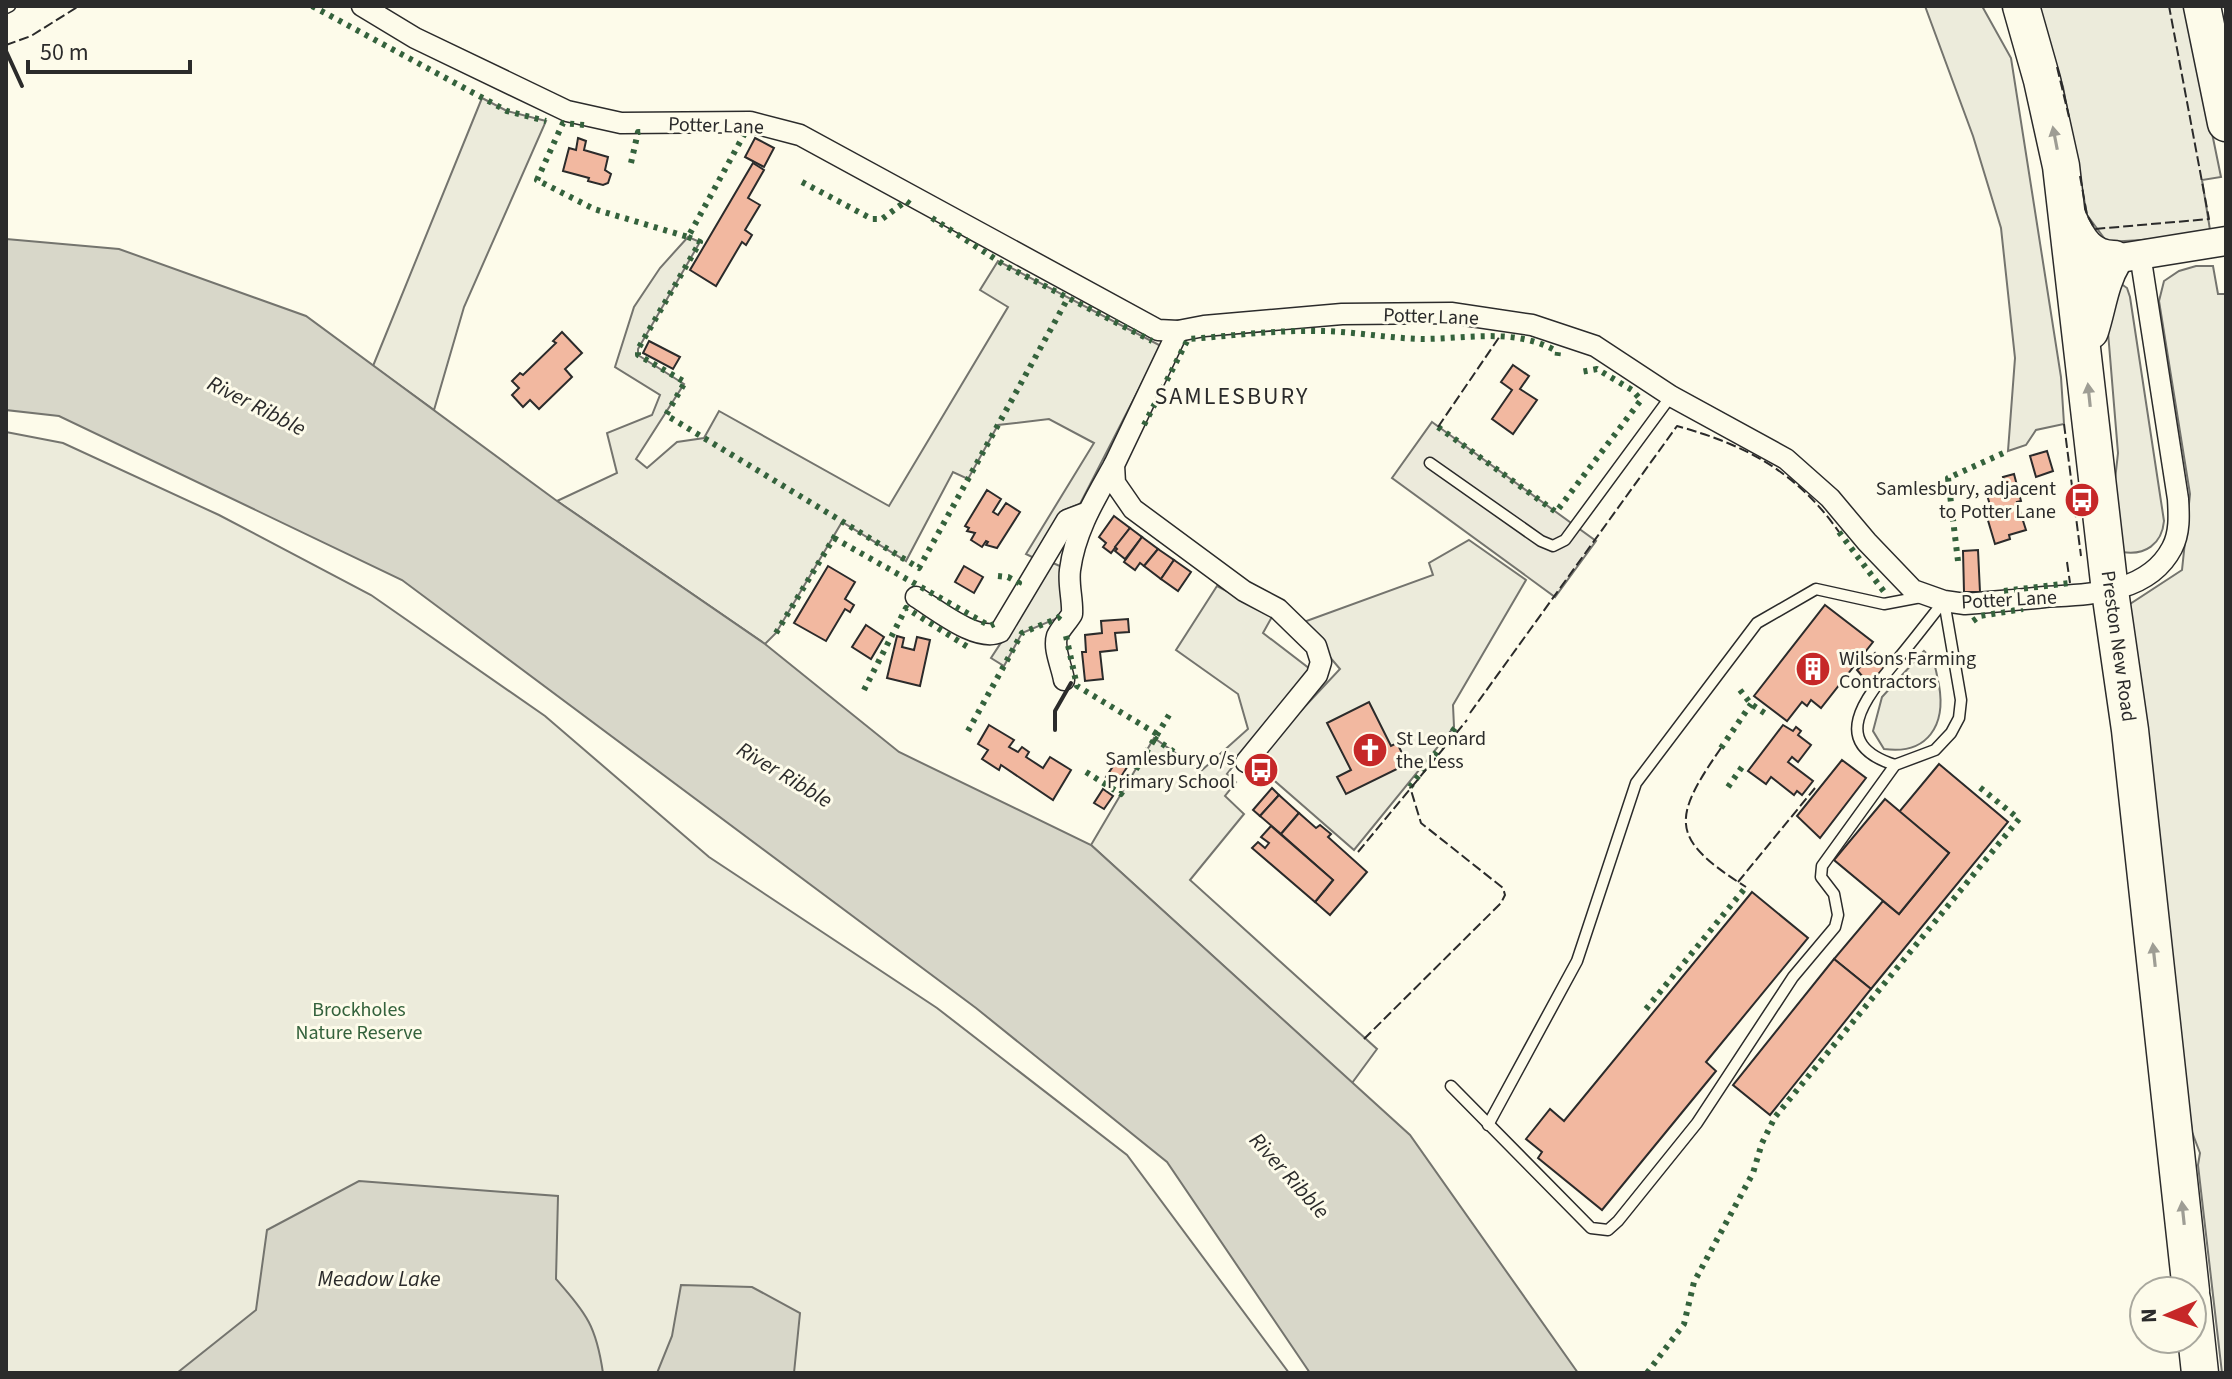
<svg xmlns="http://www.w3.org/2000/svg" width="2232" height="1379" font-family="'Source Sans 3',sans-serif">
  <rect width="100%" height="100%" fill="#fdfbea"/>
  <g fill="#ecebdb" stroke="#74746e" stroke-width="2">
    <polygon points="1925,6 1982,6 2011,58 2061,377 2064,424 2036,430 2026,445 2008,451 2015,358 2001,228 1973,136"/>
    <polygon points="2037,6 2186,6 2221,177 2202,180 2211,236 2107,242 2087,215 2063,87"/>
    <polygon points="482,98 507,111 546,121 464,307 434,410 373,366"/>
    <polygon points="688,237 700,242 638,349 638,355 684,384 636,459 647,468 677,442 704,438 719,411 889,506 1008,307 980,290 998,261 1161,346 1080,504 1062,511 1034,558 1026,554 1094,443 1049,419 998,425 968,479 953,472 906,561 842,522 776,633 765,644 557,501 617,473 607,433 652,415 660,395 615,367 634,307 660,268"/>
    <polygon points="2196,266 2213,266 2218,294 2226,294 2226,1373 2222,1373 2198,1165 2200,1153 2192,1132 2127,606 2182,570 2190,494 2159,301 2164,281 2179,271"/>
    <path d="M2120 283 2127 288 2130 297 2164 521C2162 544 2145 556 2122 552L2113 498 2118 453 2105 296Z"/>
    <polygon points="6,432 63,443 219,515 371,595 545,716 709,857 937,1008 1127,1155 1289,1373 6,1373"/>
    <polygon points="1469,540 1526,580 1453,705 1454,727 1354,850 1253,762 1340,669 1301,623 1433,575 1429,563"/>
    <polygon points="1053,563 1062,567 1063,614 1058,618 1022,633 1004,666 991,658"/>
    <polygon points="1217,586 1273,615 1263,633 1310,669 1227,774 1236,782 1225,796 1244,814 1190,880 1377,1049 1352,1083 1091,845 1154,738 1201,771 1248,729 1238,694 1176,650"/>
    <path d="M1924 651C1937 662 1935 669 1939 685 1946 725 1928 755 1884 749L1873 731 1882 697Z"/>
  </g>
  <polygon fill="#eceadb" stroke="#74746e" stroke-width="2" points="1432,422 1596,541 1555,597 1392,478"/>
  <g fill="#d8d7c9" stroke="#74746e" stroke-width="2">
    <polygon points="6,239 119,249 306,316 557,501 765,644 899,752 1091,845 1410,1135 1578,1373 1310,1373 1167,1162 976,1008 402,580 59,416 6,410"/>
    <path d="M359 1181 558 1196 556 1279C587 1315 596 1325 603 1373H177L256 1310 267 1230Z"/>
    <polygon points="681,1285 752,1287 800,1313 794,1373 657,1373 672,1336"/>
  </g>
  <g fill="#f2b8a0" stroke="#2b2b2b" stroke-width="2">
    <polygon points="578,138 586,141 584,150 608,157 605,170 611,174 608,183 603,185 588,181 589,178 563,171 569,148 576,150"/>
    <polygon points="755,138 774,148 764,167 745,157"/>
    <polygon points="753,163 764,170 748,198 760,205 745,230 752,235 746,245 742,242 716,286 690,270"/>
    <polygon points="562,332 582,353 565,369 572,377 539,409 530,400 523,407 512,395 519,388 512,381 520,373 523,375 556,343 553,341"/>
    <polygon points="649,341 680,357 673,369 643,353"/>
    <polygon points="1513,365 1529,376 1520,389 1537,400 1513,434 1492,419 1512,390 1501,382"/>
    <polygon points="2047,451 2053,471 2036,477 2030,456"/>
    <polygon points="2014,474 2021,501 2017,502 2026,530 2009,535 2010,539 1995,544 1984,507 1990,505 1987,495 2007,489 2003,477"/>
    <polygon points="987,490 1001,499 993,512 998,515 1006,503 1020,512 997,548 986,545 988,542 986,541 982,547 971,540 975,533 967,531 969,528 965,526"/>
    <polygon points="1114,516 1130,528 1111,553 1103,547 1106,543 1099,537"/>
    <polygon points="1130,528 1142,537 1125,559 1115,551 1117,549 1115,547"/>
    <polygon points="1142,537 1158,549 1144,566 1140,563 1135,570 1124,562"/>
    <polygon points="1158,549 1174,560 1161,579 1144,566"/>
    <polygon points="1978,550 1980,592 1964,592 1963,551"/>
    <polygon points="1174,560 1191,572 1178,591 1161,579"/>
    <polygon points="828,566 855,582 845,599 854,605 850,612 845,609 826,641 794,623"/>
    <polygon points="964,566 983,577 974,593 955,582"/>
    <polygon points="1825,605 1873,642 1821,708 1811,700 1807,706 1802,702 1787,721 1754,696"/>
    <polygon points="1128,619 1129,632 1115,633 1117,650 1100,652 1103,679 1085,681 1082,652 1086,652 1085,635 1102,633 1101,621"/>
    <polygon points="866,625 884,637 871,659 852,647"/>
    <polygon points="897,636 904,638 902,647 914,650 917,637 930,640 920,686 887,678"/>
    <polygon points="1875,653 1887,667 1868,683 1857,670"/>
    <polygon points="1369,702 1391,746 1397,743 1402,753 1398,755 1403,766 1346,794 1337,777 1351,770 1327,723"/>
    <polygon points="989,725 1014,740 1009,747 1018,752 1022,747 1029,752 1026,757 1043,768 1050,757 1071,770 1053,800 1001,765 999,770 982,759 988,750 978,744"/>
    <polygon points="1783,725 1793,731 1796,727 1801,731 1798,735 1811,745 1798,762 1792,757 1788,762 1813,781 1802,795 1797,791 1794,795 1771,777 1766,784 1748,771"/>
    <polygon points="1121,754 1131,761 1117,783 1106,777"/>
    <polygon points="1842,760 1866,778 1820,838 1797,816"/>
    <polygon points="1939,764 2008,822 1871,989 1834,959 1883,901 1899,914 1949,853 1899,812"/>
    <polygon points="1272,788 1279,795 1260,816 1253,810"/>
    <polygon points="1103,789 1113,796 1104,809 1094,803"/>
    <polygon points="1279,795 1299,813 1281,834 1260,816"/>
    <polygon points="1885,799 1949,853 1899,914 1834,860"/>
    <polygon points="1299,813 1316,828 1320,825 1331,834 1328,837 1367,872 1330,915 1315,902 1333,880 1281,834"/>
    <polygon points="1271,826 1333,880 1315,902 1252,848 1258,842 1265,848 1269,843 1261,837"/>
    <polygon points="1752,892 1808,938 1706,1062 1716,1071 1602,1210 1538,1158 1542,1152 1526,1139 1550,1109 1564,1121"/>
    <polygon points="1834,959 1871,989 1770,1115 1733,1085"/>
  </g>
  <g fill="none" stroke-linecap="round" stroke-linejoin="round">
    <defs>
      <g id="lane">
        <polyline points="6,8 10,6"/>
        <polyline points="1430,463 1541,541 1553,546 1565,540 1671,396"/>
        <path d="M1895 765C1826 743 1867 696 1897 660 1913 641 1928 621 1944 601"/>
        <polyline points="1451,1086 1591,1228 1608,1230 1618,1221 1697,1123 1793,977 1835,927 1838,915 1834,894 1821,877 1822,866 1895,765 1935,750 1951,733 1959,718 1961,700 1944,601"/>
        <polyline points="1488,1125 1577,961 1636,783 1757,623 1816,589 1884,604 1921,597"/>
      </g>
      <g id="street">
        <path d="M362 6 415 38 567 111 621 123 750 122 800 135 1158 330 1178 331 1204 326 1342 314 1451 313 1532 325 1595 346 1671 396 1786 459 1830 498 1867 542 1913 590 1944 601 1965 604C1992 602 2018 600 2045 597 2090 594 2148 594 2172 548 2180 533 2179 515 2178 499L2140 254"/>
        <polyline points="1178,331 1114,465 1115,483 1133,509 1244,591 1278,609 1316,646 1321,662 1317,675 1246,762"/>
        <path d="M916 597C936 609 977 643 1000 632L1067 520 1088 512"/>
        <path d="M1064 680C1062 667 1053 649 1057 636 1060 629 1068 621 1072 614 1073 600 1068 585 1070 570 1075 531 1095 499 1114 465"/>
      </g>
      <polyline id="secondary" points="2114,259 2226,241"/>
      <g id="highway">
        <polyline points="2021,6 2042,80 2061,166 2110,591 2130,730 2191,1291"/>
        <polyline points="2202,6 2226,123"/>
        <path d="M2069 220C2078 241 2089 259 2114 259 2100 282 2098 306 2090 331"/>
        <polyline points="2192,1299 2200,1373"/>
      </g>
    </defs>
    <use href="#lane" stroke="#2b2b2b" stroke-width="13"/>
    <use href="#street" stroke="#2b2b2b" stroke-width="23"/>
    <use href="#secondary" stroke="#2b2b2b" stroke-width="31"/>
    <use href="#highway" stroke="#2b2b2b" stroke-width="39"/>
    <use href="#lane" stroke="#fdfbea" stroke-width="10"/>
    <use href="#street" stroke="#fdfbea" stroke-width="20"/>
    <use href="#secondary" stroke="#fdfbea" stroke-width="28"/>
    <use href="#highway" stroke="#fdfbea" stroke-width="36"/>
    <g stroke="#34623c" stroke-width="6" stroke-dasharray="4 6" stroke-linecap="butt">
      <polyline points="312,6 507,111 546,121"/>
      <polyline points="584,125 563,123 537,180 594,209 688,237 746,131"/>
      <polyline points="631,163 638,132 642,132"/>
      <polyline points="802,182 872,219 882,219 906,201 910,204"/>
      <polyline points="932,218 1006,266 1152,341"/>
      <polyline points="688,237 700,242 638,349 638,355 685,382 666,415 919,568 1068,298"/>
      <path d="M1144 425 1188 339C1231 336 1274 330 1317 331 1351 331 1386 338 1421 339 1467 339 1516 327 1558 352L1557 360"/>
      <polyline points="1438,427 1556,512 1641,400 1632,390 1597,369 1581,372"/>
      <polyline points="1839,532 1885,593"/>
      <polyline points="834,538 990,626 994,624"/>
      <polyline points="1958,561 1948,478 2008,451"/>
      <polyline points="998,576 1008,577 1019,583 1016,588"/>
      <polyline points="2004,591 2070,583"/>
      <polyline points="1973,621 1980,616 2023,609"/>
      <polyline points="776,633 838,531"/>
      <polyline points="1066,636 1077,686 1157,734"/>
      <polyline points="864,690 906,608 971,649"/>
      <polyline points="1740,690 1751,704 1766,714"/>
      <polyline points="968,731 1022,633 1058,618 1063,612"/>
      <polyline points="1154,738 1201,771"/>
      <polyline points="1721,748 1751,704"/>
      <polyline points="1086,772 1121,794 1169,715"/>
      <polyline points="1410,787 1458,724"/>
      <polyline points="1728,787 1742,767"/>
      <polyline points="1646,1009 1746,887"/>
      <polyline points="1647,1373 1684,1324 1694,1282 1753,1173 1762,1143 1775,1117 2019,819 1978,786"/>
    </g>
    <g stroke="#2b2b2b" stroke-width="2" stroke-dasharray="10 4" stroke-linecap="butt">
      <polyline points="6,45 31,36 79,6"/>
      <polyline points="2057,67 2069,117"/>
      <polyline points="2080,176 2087,215 2095,229 2209,219 2169,6"/>
      <polyline points="2064,424 2081,556"/>
      <polyline points="1438,427 1500,336"/>
      <polyline points="2067,562 2070,583"/>
      <path d="M1470 713 1677 426C1746 445 1797 472 1839 532"/>
      <path d="M1721 748C1671 820 1670 839 1746 887"/>
      <polyline points="1358,852 1467,720"/>
      <polyline points="1738,882 1815,788"/>
      <polyline points="1364,1039 1501,903 1505,895 1503,888 1421,823 1410,787"/>
    </g>
    <g stroke="#2b2b2b" stroke-width="4">
      <polyline points="6,51 22,86"/>
      <polyline points="1055,730 1055,711 1071,683"/>
    </g>
  </g>
  <defs><path id="oneway-solid" d="M-6-.8H1V-3.2L6.5 0L1 3.2V.8H-6Z" transform="scale(2)"/></defs>
  <g fill="#9e9d94">
    <use href="#oneway-solid" transform="translate(2055 138) rotate(-101)"/>
    <use href="#oneway-solid" transform="translate(2089 395) rotate(-96)"/>
    <use href="#oneway-solid" transform="translate(2154 955) rotate(-96)"/>
    <use href="#oneway-solid" transform="translate(2183 1213) rotate(-96)"/>
  </g>
  <defs>
    <symbol id="bus-disc" viewBox="-11 -11 22 22"><circle r="9.5" fill="#c62828" stroke="#fdfbea"/><path d="M-5-6H5V4H4V6H2V4H-2V6H-4V4H-5ZM-3.5-4V0h7V-4ZM-3.5 1.2v1.5H-2V1.2ZM2 1.2v1.5H3.5V1.2Z" fill="#fff"/></symbol>
    <symbol id="building-disc" viewBox="-11 -11 22 22"><circle r="9.5" fill="#c62828" stroke="#fdfbea"/><path d="M-4-6H4V6H1V3H-1V6H-4ZM-2.5-4.3h1.7v1.8h-1.7ZM.8-4.3h1.7v1.8H.8ZM-2.5-1h1.7V.8h-1.7ZM.8-1h1.7V.8H.8Z" fill="#fff"/></symbol>
    <symbol id="church-disc" viewBox="-11 -11 22 22"><circle r="9.5" fill="#c62828" stroke="#fdfbea"/><path d="M-1.2-6h2.4v3.5h3.3v2.4h-3.3V6h-2.4V-.1h-3.3v-2.4h3.3Z" fill="#fff"/></symbol>
  </defs>
  <g fill-rule="evenodd">
    <use href="#bus-disc" x="2062" y="480" width="40" height="40"/>
    <use href="#building-disc" x="1793" y="649" width="40" height="40"/>
    <use href="#church-disc" x="1350" y="730" width="40" height="40"/>
    <use href="#bus-disc" x="1241" y="750" width="40" height="40"/>
  </g>
  <g text-anchor="middle" stroke-width="6" stroke-linejoin="round" paint-order="stroke">
    <g font-size="20" fill="#2b2b2b" stroke="#fdfbea">
      <text transform="translate(716 125) rotate(2)" y="7">Potter Lane</text>
      <text transform="translate(1431 316) rotate(2)" y="7">Potter Lane</text>
      <text transform="translate(2009 599) rotate(-3)" y="7">Potter Lane</text>
      <text transform="translate(2119 646) rotate(82)" y="7">Preston New Road</text>
    </g>
    <g font-size="20" fill="#2b2b2b" stroke="#fdfbea" text-anchor="end">
      <text x="2056" y="495">Samlesbury, adjacent<tspan x="2056" dy="23">to Potter Lane</tspan></text>
      <text x="1839" y="665" text-anchor="start">Wilsons Farming<tspan x="1839" dy="23">Contractors</tspan></text>
      <text x="1396" y="745" text-anchor="start">St Leonard<tspan x="1396" dy="23">the Less</tspan></text>
      <text x="1235" y="765">Samlesbury o/s<tspan x="1235" dy="23">Primary School</tspan></text>
    </g>
    <g font-size="20" fill="#34623c" stroke="#fdfbea">
      <text x="359" y="1016">Brockholes<tspan x="359" dy="23">Nature Reserve</tspan></text>
    </g>
    <g font-size="22" font-style="italic" fill="#2b2b2b" stroke="#fdfbea">
      <text transform="translate(257 405) rotate(27)" y="8">River Ribble</text>
      <text transform="translate(785 774) rotate(31)" y="8">River Ribble</text>
      <text transform="translate(1290 1175) rotate(48)" y="8">River Ribble</text>
      <text x="379" y="1286">Meadow Lake</text>
    </g>
    <g font-size="24" letter-spacing="2" fill="#2b2b2b" stroke="#fdfbea">
      <text x="1232" y="404">SAMLESBURY</text>
    </g>
  </g>
  <rect width="2232" height="1379" fill="none" stroke="#2b2b2b" stroke-width="16"/>
  <g transform="translate(2168 1315) rotate(268)"><circle r="38" fill="#fdfbea" stroke="#a9a89e" stroke-width="2"/>
  <path d="M0-6L14 30L0 20L-14 30Z" fill="#c62828"/>
  <text y="-12" font-size="22" font-weight="bold" text-anchor="middle" fill="#2b2b2b">N</text>
  </g>
  <path d="M28 60v12h162v-12" fill="none" stroke="#2b2b2b" stroke-width="4"/>
  <text x="40" y="60" font-size="24" fill="#2b2b2b" stroke="#fdfbea" stroke-width="6" paint-order="stroke">50 m</text>
</svg>
